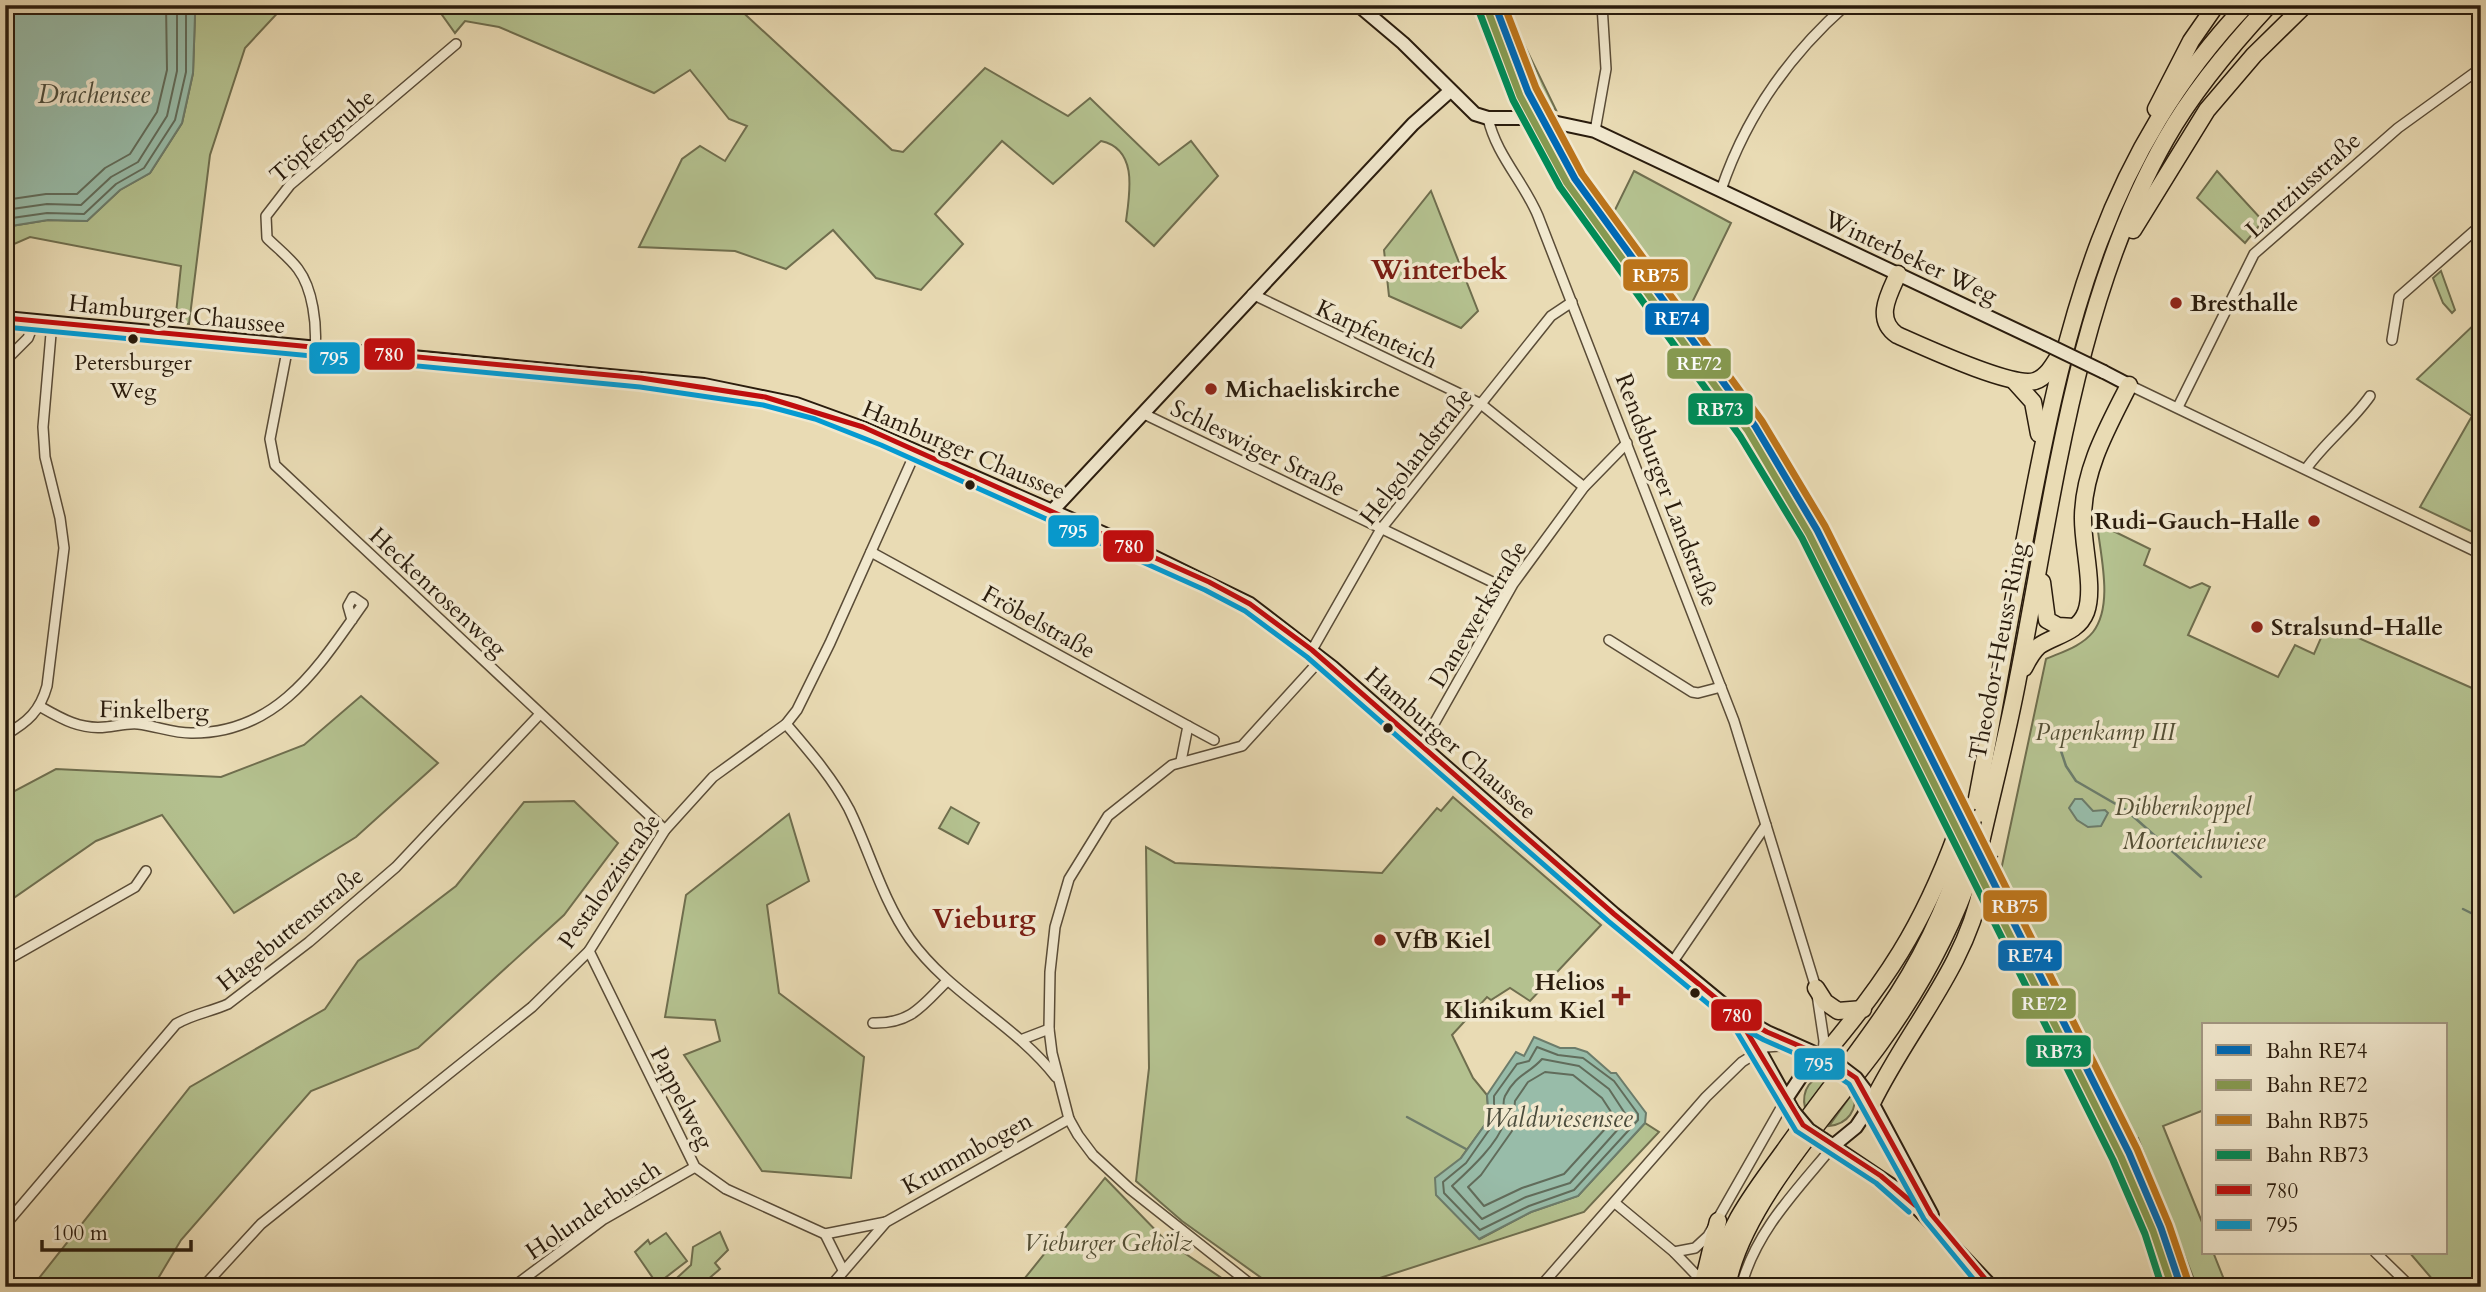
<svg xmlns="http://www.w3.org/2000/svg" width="2486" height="1292" font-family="Cardo,serif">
  <rect width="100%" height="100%" fill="#e9dbb4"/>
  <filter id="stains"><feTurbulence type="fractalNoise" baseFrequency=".00286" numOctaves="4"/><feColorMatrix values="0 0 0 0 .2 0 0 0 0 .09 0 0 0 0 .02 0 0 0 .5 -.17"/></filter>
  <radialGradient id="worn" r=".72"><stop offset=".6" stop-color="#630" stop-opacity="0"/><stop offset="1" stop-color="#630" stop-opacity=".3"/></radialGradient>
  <g fill="#b4c18f" stroke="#6f6e4e" stroke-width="2">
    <polygon points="192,5 285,5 245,48 210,155 189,324 175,323 181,266 30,237 5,248 5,227 48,220 87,221 120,190 150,173 182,123 193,73 195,15"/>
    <path d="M435 5H735L892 150 903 152 985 68 1068 116 1090 98 1159 165 1191 141 1218 176 1154 246 1126 221C1130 192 1138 149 1101 141L1053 184 1002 141 935 214 963 244 921 290 876 278 833 230 786 269 735 251 639 247 682 159 700 146 725 161 747 126 729 119 690 70 654 93 499 27 465 21 455 33Z"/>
    <polygon points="1501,5 1509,5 1519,34 1556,110 1539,106"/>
    <polygon points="1634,171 1731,223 1684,319 1613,214"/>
    <polygon points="2217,171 2263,221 2245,243 2197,198"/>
    <polygon points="1431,191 1478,311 1461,328 1389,296 1384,250"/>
    <polygon points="2441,271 2455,310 2452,313 2443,303 2433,278"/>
    <polygon points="2481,318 2481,536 2420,507 2472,416 2417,379"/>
    <path d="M2097 523 2150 549 2144 565 2190 588 2202 583 2210 587 2188 635 2278 677 2295 645 2314 654 2327 624 2481 692V1287H2439L2409 1252H2446V1024H2204V1110L2163 1126 2204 1227V1252H2213L2227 1287H2197L2138 1138 2131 1141 2051 986 2000 875 2046 659C2062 652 2082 646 2093 632 2114 605 2100 554 2097 523Z"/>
    <polygon points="361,696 438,763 356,837 234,913 162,815 96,841 5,904 5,796 56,769 221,777 304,745"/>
    <polygon points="1453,797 1601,925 1530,1001 1510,988 1491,1000 1487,997 1452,1035 1473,1078 1487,1095 1489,1119 1461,1158 1480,1239 1531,1212 1578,1196 1645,1123 1659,1132 1584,1212 1352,1287 1274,1287 1182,1221 1136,1181 1149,1068 1146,847 1175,863 1382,873 1437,808 1441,811"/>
    <polygon points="574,801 618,843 564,915 418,1048 311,1091 181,1240 153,1287 32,1287 190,1087 325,1009 358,961 456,886 524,802"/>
    <polygon points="951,807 979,823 968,844 939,828"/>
    <polygon points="789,814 809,881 767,905 779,993 864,1057 851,1178 762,1171 684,1055 720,1041 715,1020 665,1017 686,895"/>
    <path d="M1829 1074 1830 1075 1805 1108C1801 1090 1811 1076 1829 1074Z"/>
    <path d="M1854 1091C1858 1110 1848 1124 1829 1126Z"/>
    <polygon points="1105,1178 1165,1240 1235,1287 1034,1287 1025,1278"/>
    <polygon points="720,1232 728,1250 715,1263 720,1269 699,1287 667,1287 691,1265 693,1247"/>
    <polygon points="666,1233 687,1261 657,1284 635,1252 648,1240 650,1244"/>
  </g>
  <g fill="#98bca9" stroke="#6c7c6b" stroke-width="2">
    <polygon points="5,5 192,5 195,15 193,73 182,123 150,173 120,190 87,221 48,220 5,227"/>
    <polygon points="2075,799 2082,799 2093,811 2105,810 2108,813 2101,826 2088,827 2077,820 2069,808"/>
    <polygon points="1534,1037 1560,1048 1575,1048 1587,1052 1611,1073 1616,1073 1646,1113 1645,1123 1578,1196 1531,1212 1479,1239 1436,1195 1435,1178 1461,1158 1489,1119 1487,1095 1516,1052 1524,1056"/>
  </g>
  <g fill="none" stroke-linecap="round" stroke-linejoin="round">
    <g stroke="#616c5b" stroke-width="2">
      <polyline points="5,200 46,194 77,194 105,168 130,154 157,112 167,70 166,5"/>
      <polyline points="5,210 47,204 81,205 111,177 138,162 167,116 177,71 177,5"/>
      <polyline points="5,219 47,213 84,214 116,184 144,168 175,120 186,72 186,5"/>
      <polygon points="1537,1047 1558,1055 1583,1058 1614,1081 1638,1114 1638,1120 1574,1190 1529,1206 1480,1230 1444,1193 1443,1182 1466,1163 1494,1123 1494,1096 1517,1064 1529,1061"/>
      <path d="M1542 1059 1579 1066 1609 1089 1628 1118 1570 1183 1526 1197 1482 1219 1452 1186C1468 1171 1497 1145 1504 1123 1506 1114 1501 1104 1505 1096 1516 1074 1529 1074 1542 1059Z"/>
      <polygon points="1545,1072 1573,1075 1602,1098 1615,1118 1564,1174 1522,1188 1484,1206 1468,1187 1481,1175 1512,1131 1515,1101 1528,1082"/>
    </g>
    <g stroke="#6c7c6b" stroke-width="2.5">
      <polyline points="2060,748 2066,766 2076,781 2126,810 2201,877"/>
      <polyline points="2463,909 2481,918"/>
      <polyline points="1407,1117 1466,1149"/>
    </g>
    <defs>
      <g id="street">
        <path d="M1488 118C1496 155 1524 182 1538 216L1734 721 1816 988 1824 1041 1823 1054"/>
        <polyline points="1595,131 1606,69 1602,5"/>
        <path d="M1721 190C1746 116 1788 56 1846 5"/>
        <polyline points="1252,294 1481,404 1584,487"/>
        <polyline points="2392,340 2399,297 2481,225"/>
        <polyline points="288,346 270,439 275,465 665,830"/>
        <path d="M315 349C317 325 313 289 298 269 290 258 277 248 267 238L266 216 290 185 456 44"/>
        <polyline points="5,361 28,338 35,320"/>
        <polyline points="2129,385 2481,554"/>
        <polyline points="2178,407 2254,254 2398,128 2481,68"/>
        <polyline points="1142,413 1509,590"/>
        <path d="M2306 469C2325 442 2351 423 2370 396"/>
        <polyline points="871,552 1188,726 1181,761"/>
        <polyline points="1609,640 1692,692 1698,693 1721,687"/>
        <polyline points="1312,650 1381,529 1551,316 1572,302"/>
        <path d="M41 707C62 719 81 730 106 727 117 726 127 723 138 724 156 726 173 733 191 733 278 734 319 666 363 604L353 597 348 606 352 620"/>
        <path d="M786 724C809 751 832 777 849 809 870 852 882 899 910 939 950 995 1014 1023 1056 1077"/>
        <polyline points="1188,726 1214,740"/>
        <path d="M5 735C28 722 40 711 47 686L64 548 60 518 45 457 43 427 52 322"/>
        <polyline points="1422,745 1513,584 1584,487 1627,443"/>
        <polyline points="589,951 695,1167 726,1189 825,1234 886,1222"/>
        <polyline points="5,961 135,887 146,871"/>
        <polyline points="1672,963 1766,825"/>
        <path d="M873 1023C911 1024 922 1006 947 981"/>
        <polyline points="1023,1039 1049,1029"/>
        <polyline points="1615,1203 1674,1252 1702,1281"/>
        <path d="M5 1225 176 1024C193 1014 210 1012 228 1004L309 942 396 867 540 714"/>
        <polyline points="825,1234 843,1270"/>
        <polyline points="1674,1252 1695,1248 1708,1236 1786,1099"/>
        <polyline points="2375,1252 2411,1287"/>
        <polyline points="203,1287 261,1224 532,1007 589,951 665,830 713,777 786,724 797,710 830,643 916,451"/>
        <polyline points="513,1287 604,1219 695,1167"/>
        <polyline points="830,1287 886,1222 1069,1119"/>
        <polyline points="1254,1287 1130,1189 1093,1155 1078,1135 1069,1119 1052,1053 1049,1029 1050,972 1055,927 1069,879 1108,816 1172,765 1242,746 1322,658"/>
        <polyline points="1540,1287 1706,1097 1742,1062 1766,1047 1793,1045"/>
        <path d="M1741 1287C1756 1230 1798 1189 1834 1145"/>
      </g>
      <g id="secondary">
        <polyline points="1358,5 1403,43 1475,114 1488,118 1527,118"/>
        <polyline points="1548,121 1595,131 2046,344"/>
        <polyline points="5,318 704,385 796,404 865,429 1123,542 1250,604 1332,667 1614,914 1735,1014 1767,1032 1828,1059"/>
        <polyline points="2104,372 2129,385"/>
        <polyline points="1052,511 1413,124 1449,92"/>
        <polyline points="1743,1021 1793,1111"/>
        <polyline points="1868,1095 1932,1215"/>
        <polyline points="1786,1099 1802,1075 1823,1056"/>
        <polyline points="1824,1140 1903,1193 1992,1287"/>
        <polyline points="1834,1145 1856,1127 1872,1103"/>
      </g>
      <g id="highway">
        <polyline points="2156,109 2191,41 2216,5"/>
        <polyline points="2133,230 2207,110 2254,55 2305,5"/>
        <path d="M1898 274C1889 294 1874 319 1897 335 1922 346 2012 388 2035 381 2047 377 2054 364 2060 354"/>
        <polyline points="2015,382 2033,402 2039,434"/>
        <polyline points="2042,582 2047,620 2058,626 2074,627"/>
        <path d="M2024 668C2028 660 2032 652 2039 646 2055 635 2078 633 2086 612 2095 587 2082 544 2083 516 2084 468 2108 427 2129 385"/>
        <path d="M1973 819C1993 717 2010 614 2030 512 2067 319 2106 153 2246 5"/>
        <path d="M1982 838C1994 785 2008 732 2018 678 2053 501 2075 299 2166 139 2193 91 2231 46 2269 5"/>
        <polyline points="1816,988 1825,1002 1838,1011 1863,1009"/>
        <path d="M1823 1056C1886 982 1922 927 1956 835"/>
        <path d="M1872 1103C1908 1029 1966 967 1982 885"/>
        <polyline points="1702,1287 1718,1221"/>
        <path d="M1714 1287C1721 1234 1753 1193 1784 1151 1817 1104 1853 1060 1885 1013 1920 963 1946 909 1964 850"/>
        <path d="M1727 1287C1741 1206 1830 1112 1879 1045 1919 990 1951 932 1973 867"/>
      </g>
    </defs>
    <use href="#street" stroke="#5a4c37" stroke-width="12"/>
    <use href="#secondary" stroke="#2a1c0d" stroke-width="16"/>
    <use href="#highway" stroke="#2a1c0d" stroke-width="19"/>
    <use href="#street" stroke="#f1e8ce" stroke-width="9"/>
    <use href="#secondary" stroke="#f1e8ce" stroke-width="12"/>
    <use href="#highway" stroke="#e9dbb4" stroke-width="16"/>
    <polyline stroke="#2a1c0d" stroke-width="2.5" stroke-dasharray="12 12" stroke-linecap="butt" points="1489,5 1527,104 1570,183 1749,428 1812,533 2112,1133 2147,1211 2173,1287"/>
    <defs>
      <g id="secondary-bridge">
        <polyline points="1527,118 1548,121"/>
        <polyline points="2046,344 2104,372"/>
        <polyline points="1835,1062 1856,1078 1865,1090"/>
        <polyline points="1793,1111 1809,1130 1824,1140"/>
      </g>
      <g id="highway-bridge">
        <polyline points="1956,835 1967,806"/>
        <polyline points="1964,850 1973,819"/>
        <polyline points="1973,867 1982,838"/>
        <polyline points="1982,885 1989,854"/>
      </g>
    </defs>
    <use href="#secondary-bridge" stroke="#2a1c0d" stroke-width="16" stroke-linecap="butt"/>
    <use href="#highway-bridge" stroke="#2a1c0d" stroke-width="19" stroke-linecap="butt"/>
    <use href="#secondary-bridge" stroke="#f1e8ce" stroke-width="12"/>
    <use href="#highway-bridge" stroke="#e9dbb4" stroke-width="16"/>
    <defs>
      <g id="bus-1">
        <polyline points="5,318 641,378 765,397 863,427 1209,582 1250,604 1312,650 1614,914 1735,1014 1767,1032 1823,1056 1856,1078 1931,1214 1992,1287"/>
        <polyline points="1738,1017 1803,1125 1881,1176 1915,1205"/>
      </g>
      <g id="bus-2">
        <polyline points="5,327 640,387 763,405 815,419 881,445 1205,590 1245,611 1307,657 1608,921 1729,1021 1764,1040 1819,1064 1849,1084 1924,1219 1980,1287"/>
        <polyline points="1731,1022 1796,1131 1876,1183 1909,1212"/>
      </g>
    </defs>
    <use href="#bus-1" stroke="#f1e8ce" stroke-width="10"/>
    <use href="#bus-2" stroke="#f1e8ce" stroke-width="10"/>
    <use href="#bus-1" stroke="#c00d0e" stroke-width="5"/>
    <use href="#bus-2" stroke="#049ad1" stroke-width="5"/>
    <defs>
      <polyline id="rail-1" points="1495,5 1528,92 1575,179 1755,426 1817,530 2129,1153 2161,1228 2181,1287"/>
      <polyline id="rail-2" points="1487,8 1520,96 1567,183 1748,431 1809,534 2121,1157 2153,1231 2172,1287"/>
      <polyline id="rail-3" points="1504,5 1536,88 1582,174 1762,421 1825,526 2137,1149 2169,1225 2189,1284"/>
      <polyline id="rail-4" points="1479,11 1513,100 1560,187 1740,436 1802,538 2113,1160 2145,1234 2162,1287"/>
    </defs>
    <use href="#rail-1" stroke="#f1e8ce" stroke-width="12"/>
    <use href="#rail-2" stroke="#f1e8ce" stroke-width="12"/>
    <use href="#rail-3" stroke="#f1e8ce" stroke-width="12"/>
    <use href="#rail-4" stroke="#f1e8ce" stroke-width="12"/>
    <use href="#rail-1" stroke="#0069b4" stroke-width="7"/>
    <use href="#rail-2" stroke="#869950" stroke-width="7"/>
    <use href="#rail-3" stroke="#bb741b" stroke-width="7"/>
    <use href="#rail-4" stroke="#008b57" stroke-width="7"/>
  </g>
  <g fill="#8f2418" stroke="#f1e8ce" stroke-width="2.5">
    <circle cx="2176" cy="303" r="7"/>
    <circle cx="1211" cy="389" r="7"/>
    <circle cx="2314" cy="521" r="7"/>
    <circle cx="2257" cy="627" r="7"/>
    <circle cx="1380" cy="940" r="7"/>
    <path d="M1617.5 985.5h7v7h7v7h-7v7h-7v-7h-7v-7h7z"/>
  </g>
  <g fill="#2a1c0d" stroke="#f1e8ce" stroke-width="2.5">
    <circle cx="133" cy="339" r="6"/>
    <circle cx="970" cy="485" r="6"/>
    <circle cx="1388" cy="728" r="6"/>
    <circle cx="1695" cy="993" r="6"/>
  </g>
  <g text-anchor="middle" stroke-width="7" stroke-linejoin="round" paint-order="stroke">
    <g font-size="22" fill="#2a1c0d" stroke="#f1e8ce">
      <text x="133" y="370">Petersburger<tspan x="133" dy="28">Weg</tspan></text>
    </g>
    <g font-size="24" fill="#2a1c0d" stroke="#f1e8ce">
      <text transform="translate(322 136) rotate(-41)" y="8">Töpfergrube</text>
      <text transform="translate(2303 185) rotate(-42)" y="8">Lantziusstraße</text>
      <text transform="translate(1911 257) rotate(25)" y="8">Winterbeker Weg</text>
      <text transform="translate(177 314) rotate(6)" y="8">Hamburger Chaussee</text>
      <text transform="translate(1377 334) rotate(25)" y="8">Karpfenteich</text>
      <text transform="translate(1258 448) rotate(26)" y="8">Schleswiger Straße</text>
      <text transform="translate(964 450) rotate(23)" y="8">Hamburger Chaussee</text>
      <text transform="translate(1416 456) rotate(-52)" y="8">Helgolandstraße</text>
      <text transform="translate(1667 490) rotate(69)" y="8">Rendsburger Landstraße</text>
      <text transform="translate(438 592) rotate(43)" y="8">Heckenrosenweg</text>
      <text transform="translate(1478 614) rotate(-59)" y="8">Danewerkstraße</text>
      <text transform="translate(1039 622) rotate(29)" y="8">Fröbelstraße</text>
      <text transform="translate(1998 651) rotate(-79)" y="8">Theodor-Heuss-Ring</text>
      <text transform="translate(154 710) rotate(1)" y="8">Finkelberg</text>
      <text transform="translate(1451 743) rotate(41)" y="8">Hamburger Chaussee</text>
      <text transform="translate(609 881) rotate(-55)" y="8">Pestalozzistraße</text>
      <text transform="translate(290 929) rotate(-39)" y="8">Hagebuttenstraße</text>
      <text transform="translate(682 1098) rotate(63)" y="8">Pappelweg</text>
      <text transform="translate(967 1153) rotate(-29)" y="8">Krummbogen</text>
      <text transform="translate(593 1210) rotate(-34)" y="8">Holunderbusch</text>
    </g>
    <g font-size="24" font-weight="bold" fill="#2a1c0d" stroke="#f1e8ce" text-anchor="start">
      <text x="2190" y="311">Bresthalle</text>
      <text x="1225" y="397">Michaeliskirche</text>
      <text x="2300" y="529" text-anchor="end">Rudi-Gauch-Halle</text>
      <text x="2271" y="635">Stralsund-Halle</text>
      <text x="1394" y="948">VfB Kiel</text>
      <text x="1605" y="990" text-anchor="end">Helios<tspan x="1605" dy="28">Klinikum Kiel</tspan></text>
    </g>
    <g font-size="24" font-style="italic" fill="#534e34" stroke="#f1e8ce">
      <text x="2105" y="740">Papenkamp III</text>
      <text x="2183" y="815">Dibbernkoppel</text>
      <text x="2194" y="849">Moorteichwiese</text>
      <text x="1108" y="1251">Vieburger Gehölz</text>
    </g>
    <g font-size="26" font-style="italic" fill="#4b4c3c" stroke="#f1e8ce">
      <text x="94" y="103">Drachensee</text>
      <text x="1558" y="1127">Waldwiesensee</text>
    </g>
    <g font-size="28" font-weight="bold" fill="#7a1f14" stroke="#f1e8ce">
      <text x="1439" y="279">Winterbek</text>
      <text x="984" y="928">Vieburg</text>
    </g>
  </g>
  <g stroke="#f1e8ce" stroke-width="2.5">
    <rect x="1622" y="258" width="67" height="34" rx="7" fill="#bb741b"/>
    <rect x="1644" y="302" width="66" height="34" rx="7" fill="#0069b4"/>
    <rect x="363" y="337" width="53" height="34" rx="7" fill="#c00d0e"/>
    <rect x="308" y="341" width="53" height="34" rx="7" fill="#049ad1"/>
    <rect x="1666" y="347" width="66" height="33" rx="7" fill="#869950"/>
    <rect x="1687" y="392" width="67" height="34" rx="7" fill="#008b57"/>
    <rect x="1047" y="514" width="53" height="34" rx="7" fill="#049ad1"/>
    <rect x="1102" y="529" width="53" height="34" rx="7" fill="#c00d0e"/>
    <rect x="1982" y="889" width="66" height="34" rx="7" fill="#bb741b"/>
    <rect x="1997" y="939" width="66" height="33" rx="7" fill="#0069b4"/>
    <rect x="2011" y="987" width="66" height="33" rx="7" fill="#869950"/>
    <rect x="1710" y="998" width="53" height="34" rx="7" fill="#c00d0e"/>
    <rect x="2025" y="1034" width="67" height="34" rx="7" fill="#008b57"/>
    <rect x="1793" y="1047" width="53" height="34" rx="7" fill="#049ad1"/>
  </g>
  <g font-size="19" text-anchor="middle" font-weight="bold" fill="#fff">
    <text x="1656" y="282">RB75</text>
    <text x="1677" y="325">RE74</text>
    <text x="389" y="361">780</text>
    <text x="334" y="365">795</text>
    <text x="1699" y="370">RE72</text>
    <text x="1720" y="416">RB73</text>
    <text x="1073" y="538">795</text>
    <text x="1129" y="553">780</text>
    <text x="2015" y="913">RB75</text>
    <text x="2030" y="962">RE74</text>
    <text x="2044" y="1010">RE72</text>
    <text x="1737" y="1022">780</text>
    <text x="2059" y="1058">RB73</text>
    <text x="1819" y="1071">795</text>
  </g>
  <rect width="2486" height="1292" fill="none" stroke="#e9dbb4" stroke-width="28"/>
  <rect x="7" y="7" width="2472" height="1278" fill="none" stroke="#2a1c0d" stroke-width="3.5"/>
  <rect x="14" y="14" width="2458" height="1264" fill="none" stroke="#2a1c0d" stroke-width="2"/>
  <rect x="2202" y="1023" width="245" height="231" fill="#f1e8ce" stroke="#a19681" stroke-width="2"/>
  <rect x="2216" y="1045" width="35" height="10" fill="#0069b4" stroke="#a19681" stroke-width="2"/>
  <text x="2266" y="1058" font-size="21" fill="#2a1c0d">Bahn RE74</text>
  <rect x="2216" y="1080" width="35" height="10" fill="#869950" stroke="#a19681" stroke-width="2"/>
  <text x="2266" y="1092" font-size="21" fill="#2a1c0d">Bahn RE72</text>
  <rect x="2216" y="1115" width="35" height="10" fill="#bb741b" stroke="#a19681" stroke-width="2"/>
  <text x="2266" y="1128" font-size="21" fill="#2a1c0d">Bahn RB75</text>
  <rect x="2216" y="1150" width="35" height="10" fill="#008b57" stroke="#a19681" stroke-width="2"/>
  <text x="2266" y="1162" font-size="21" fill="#2a1c0d">Bahn RB73</text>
  <rect x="2216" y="1185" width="35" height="10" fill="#c00d0e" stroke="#a19681" stroke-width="2"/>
  <text x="2266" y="1198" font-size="21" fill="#2a1c0d">780</text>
  <rect x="2216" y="1220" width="35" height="10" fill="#049ad1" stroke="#a19681" stroke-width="2"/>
  <text x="2266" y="1232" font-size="21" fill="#2a1c0d">795</text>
  <path d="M42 1240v10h149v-10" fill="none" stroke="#2a1c0d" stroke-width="3.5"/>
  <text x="52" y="1240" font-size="21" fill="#2a1c0d" stroke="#f1e8ce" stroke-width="5" paint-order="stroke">100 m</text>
  <rect width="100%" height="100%" filter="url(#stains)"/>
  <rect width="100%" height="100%" fill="url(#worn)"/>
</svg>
